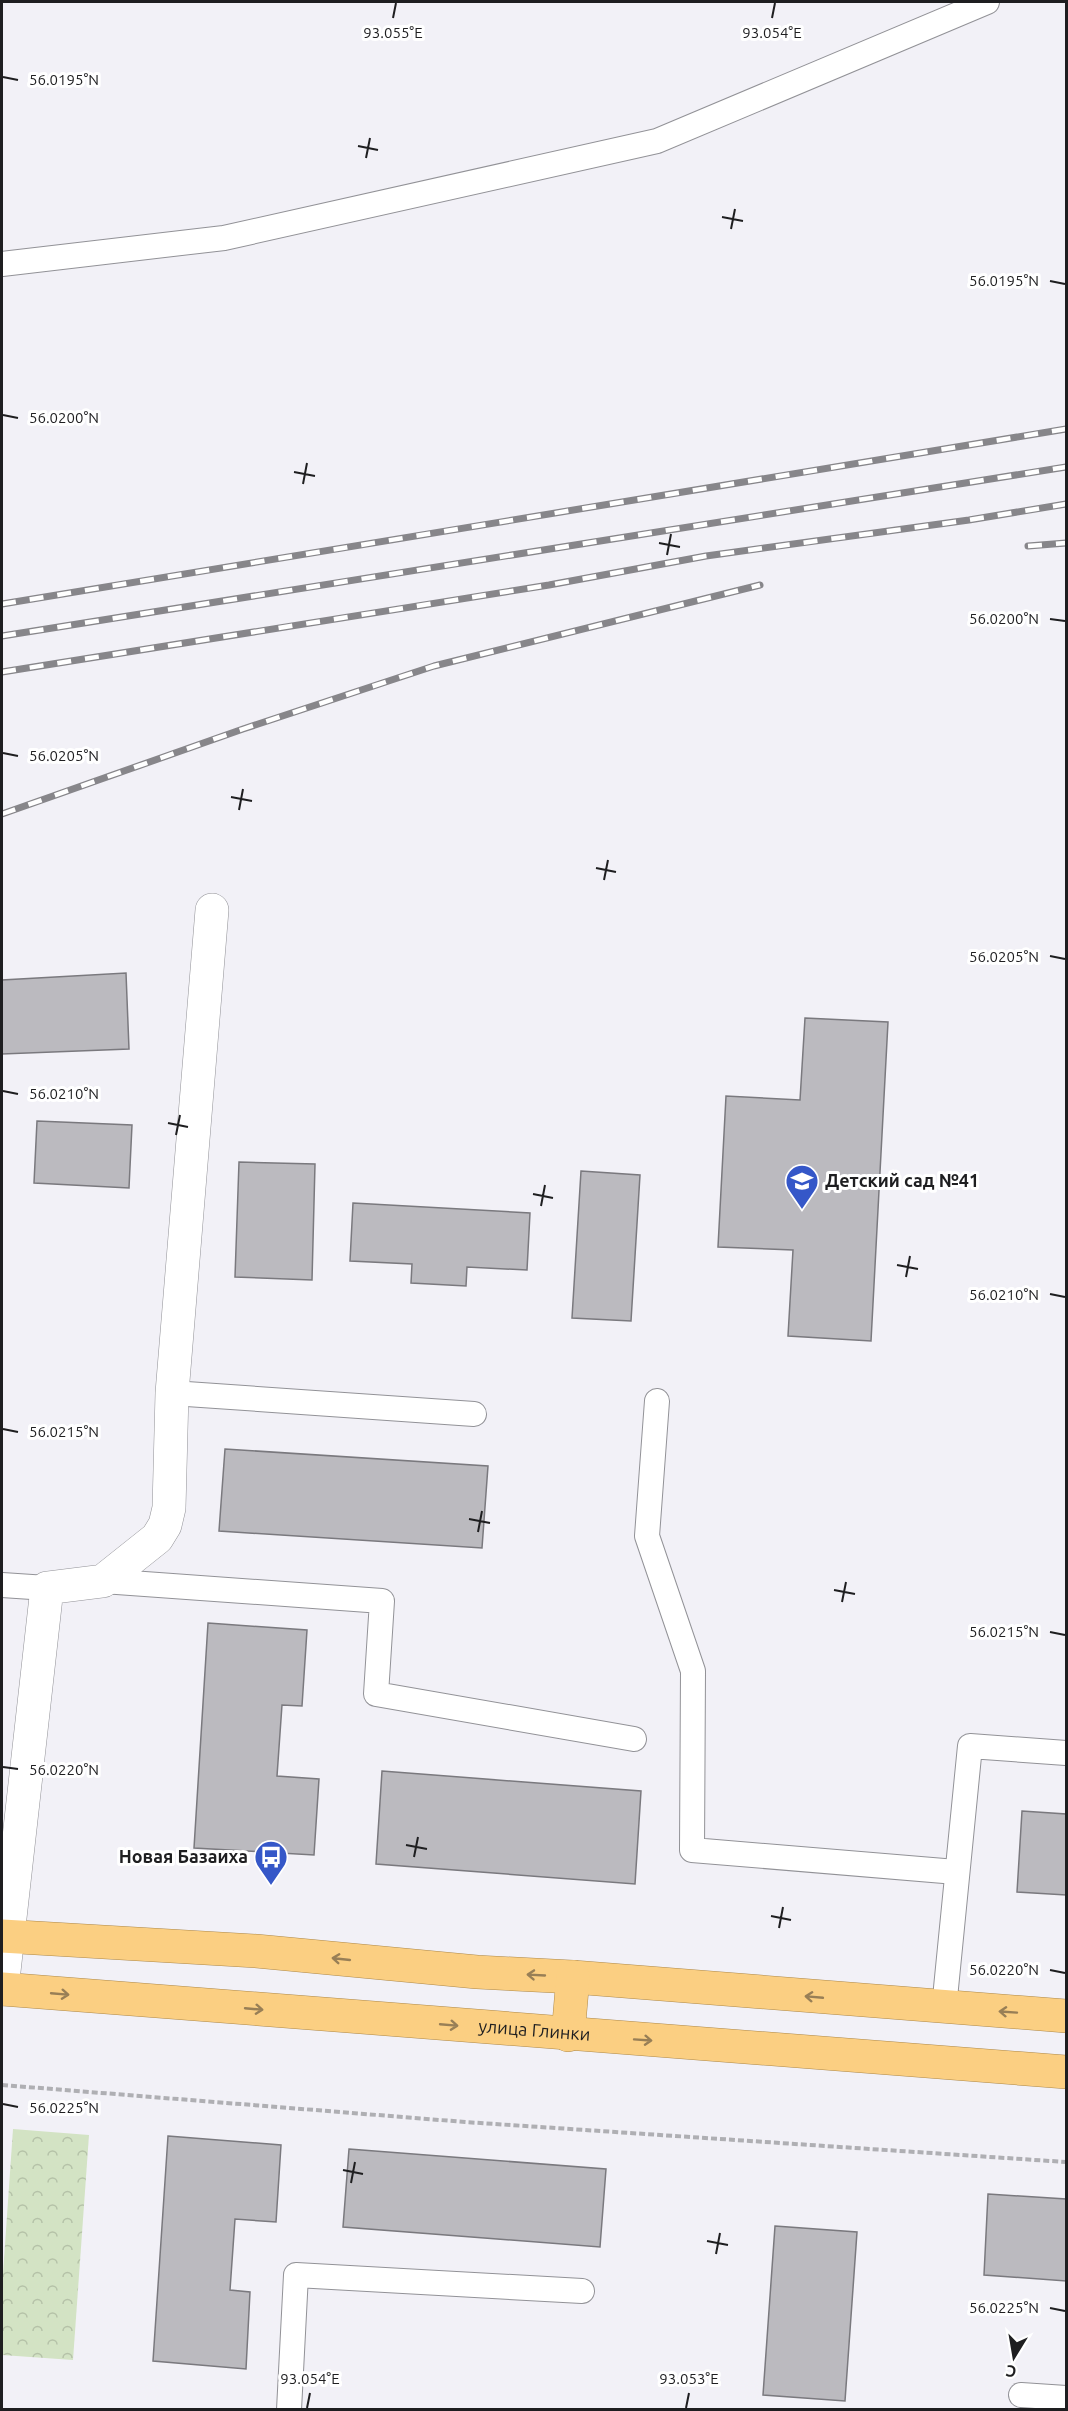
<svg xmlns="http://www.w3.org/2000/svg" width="1068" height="2411" font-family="Ubuntu,sans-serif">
  <defs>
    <pattern id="forest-crowns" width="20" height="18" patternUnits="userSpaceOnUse" patternTransform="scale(1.5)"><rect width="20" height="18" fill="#d3e3c4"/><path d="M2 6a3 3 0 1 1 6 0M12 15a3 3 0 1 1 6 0" fill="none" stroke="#b5c2a8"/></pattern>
  </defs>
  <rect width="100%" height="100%" fill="#f2f1f7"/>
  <polygon fill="url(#forest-crowns)" points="13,2129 89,2135 73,2360 2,2355 2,2288"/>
  <g fill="#bbbabf" stroke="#7a797e" stroke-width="1.5">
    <polygon points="126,973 129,1049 2,1054 2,980"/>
    <polygon points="805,1018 888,1022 871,1341 788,1336 793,1250 718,1247 726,1096 800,1100"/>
    <polygon points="37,1121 132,1125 129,1188 34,1183"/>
    <polygon points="239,1162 315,1164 312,1280 235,1277"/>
    <polygon points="581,1171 640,1175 631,1321 572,1318"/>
    <polygon points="353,1203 530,1213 527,1270 467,1267 466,1286 411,1283 412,1264 350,1261"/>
    <polygon points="225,1449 488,1466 482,1548 219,1531"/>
    <polygon points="208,1623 307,1630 302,1706 282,1705 277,1776 319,1779 314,1855 194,1848"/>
    <polygon points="382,1771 641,1791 635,1884 376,1864"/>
    <polygon points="1022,1811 1066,1814 1066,1895 1017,1892"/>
    <polygon points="168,2136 281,2145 276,2222 235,2219 230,2290 250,2292 246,2369 153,2361"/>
    <polygon points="349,2149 606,2169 600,2247 343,2227"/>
    <polygon points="988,2194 1066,2199 1066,2281 984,2275"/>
    <polygon points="775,2226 857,2232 845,2401 763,2395"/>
  </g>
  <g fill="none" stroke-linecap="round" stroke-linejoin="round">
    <defs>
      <g id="service">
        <polyline points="2,264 224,238 657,141 987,2"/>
        <polyline points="172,1393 474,1414"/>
        <polyline points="657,1401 647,1536 693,1671 692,1850 956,1872"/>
        <polyline points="103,1581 382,1601 376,1694 634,1739"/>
        <polyline points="2,1585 47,1588"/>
        <polyline points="944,2008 970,1746 1066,1753"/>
        <polyline points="1021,2395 1066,2398"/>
        <polyline points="289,2410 296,2275 582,2291"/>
      </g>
      <polyline id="minor" points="2,1989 47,1588 103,1581 157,1538 165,1525 169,1508 172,1393 212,910"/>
      <g id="trunk">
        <polyline points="2,1936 256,1951 477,1972 573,1977 1066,2016"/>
        <path id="s1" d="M2 1989 1066 2072"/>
        <polyline points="568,2035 573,1977"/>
      </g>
    </defs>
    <use href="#service" stroke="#929297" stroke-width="26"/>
    <use href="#minor" stroke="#929297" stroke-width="34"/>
    <use href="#trunk" stroke="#ad894b" stroke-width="34"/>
    <polyline stroke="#afafb3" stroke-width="4" stroke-dasharray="6 3" stroke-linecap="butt" points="2,2085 465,2122 1066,2162"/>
    <use href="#service" stroke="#fff" stroke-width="24"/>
    <use href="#minor" stroke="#fff" stroke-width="33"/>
    <use href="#trunk" stroke="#fbcf82" stroke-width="33"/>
    <defs>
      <g id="rail">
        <polyline points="1028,546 1066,543"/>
        <polyline points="2,604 1066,429"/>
        <polyline points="2,636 1066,467"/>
        <polyline points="2,672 549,585 706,556 969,520 1066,504"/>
        <polyline points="2,814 243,729 434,666 760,585"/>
      </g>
    </defs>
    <use href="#rail" stroke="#87868a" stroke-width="7"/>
    <use href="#rail" stroke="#fff" stroke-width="4.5" stroke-dasharray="14" stroke-linecap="butt"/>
  </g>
  <defs><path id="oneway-shaft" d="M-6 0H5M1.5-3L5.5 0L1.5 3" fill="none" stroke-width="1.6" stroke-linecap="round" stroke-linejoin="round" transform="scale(1.5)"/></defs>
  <g stroke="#987f56">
    <use href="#oneway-shaft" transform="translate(341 1959) rotate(-174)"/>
    <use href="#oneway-shaft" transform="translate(536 1975) rotate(-177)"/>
    <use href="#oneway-shaft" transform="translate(60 1994) rotate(5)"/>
    <use href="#oneway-shaft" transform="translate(814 1997) rotate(-175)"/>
    <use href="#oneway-shaft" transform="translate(254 2009) rotate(5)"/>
    <use href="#oneway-shaft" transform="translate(1008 2012) rotate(-176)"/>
    <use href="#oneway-shaft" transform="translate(449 2025) rotate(5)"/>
    <use href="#oneway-shaft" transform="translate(643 2040) rotate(4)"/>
  </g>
  <path fill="none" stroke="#1e1e20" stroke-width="2" d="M393 18 396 3M772 18 775 3M3 77 18 80M358 146 378 150M366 158 370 138M722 217 743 221M731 229 735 209M1050 281 1065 284M3 415 18 418M294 472 315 476M303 484 307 463M659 543 680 547M667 555 671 534M1050 619 1065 621M3 753 18 756M231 797 252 801M239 810 243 789M596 868 616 872M604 880 608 860M1050 956 1065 959M3 1091 18 1094M168 1123 188 1127M176 1135 180 1115M533 1194 553 1198M541 1206 545 1185M897 1265 918 1269M906 1277 910 1256M1050 1294 1065 1297M3 1429 18 1432M469 1519 490 1523M478 1532 482 1511M834 1590 855 1594M842 1602 846 1582M1050 1632 1065 1635M3 1767 18 1769M406 1845 427 1849M414 1857 418 1837M771 1916 791 1920M779 1928 783 1907M1050 1970 1065 1973M3 2104 18 2107M343 2170 363 2174M351 2183 355 2162M707 2241 728 2245M716 2254 720 2233M1050 2308 1065 2311M307 2408 310 2393M686 2408 689 2393"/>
  <defs>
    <symbol id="school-pin" viewBox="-11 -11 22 30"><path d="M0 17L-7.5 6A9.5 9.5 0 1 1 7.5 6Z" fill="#3557c8" stroke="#fff"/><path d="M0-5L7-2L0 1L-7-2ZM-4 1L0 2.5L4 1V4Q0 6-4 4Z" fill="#fff"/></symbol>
    <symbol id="bus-pin" viewBox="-11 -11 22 30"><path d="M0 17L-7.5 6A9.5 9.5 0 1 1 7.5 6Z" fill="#3557c8" stroke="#fff"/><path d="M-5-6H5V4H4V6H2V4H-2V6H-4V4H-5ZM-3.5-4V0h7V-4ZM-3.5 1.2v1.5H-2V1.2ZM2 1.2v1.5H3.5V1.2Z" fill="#fff"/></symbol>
  </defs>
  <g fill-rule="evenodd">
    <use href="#school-pin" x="783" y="1162" width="38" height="52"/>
    <use href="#bus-pin" x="252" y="1838" width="38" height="52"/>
  </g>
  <g text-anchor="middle" stroke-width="6" stroke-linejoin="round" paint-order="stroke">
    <g font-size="18" font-weight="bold" fill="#1e1e20" stroke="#fff" text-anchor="start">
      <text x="825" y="1187">Детский сад №41</text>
      <text x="248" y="1863" text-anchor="end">Новая Базаиха</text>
    </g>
    <g font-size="18" fill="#1e1e20" stroke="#fff">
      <text dy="6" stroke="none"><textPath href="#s1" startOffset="534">улица Глинки</textPath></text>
    </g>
  </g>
  <g font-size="15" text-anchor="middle" fill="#1e1e20" stroke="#fff" stroke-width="6" stroke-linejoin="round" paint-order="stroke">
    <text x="393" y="38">93.055°E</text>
    <text x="772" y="38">93.054°E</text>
    <text x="64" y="85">56.0195°N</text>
    <text x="1004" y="286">56.0195°N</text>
    <text x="64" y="423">56.0200°N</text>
    <text x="1004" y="624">56.0200°N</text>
    <text x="64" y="761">56.0205°N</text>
    <text x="1004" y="962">56.0205°N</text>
    <text x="64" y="1099">56.0210°N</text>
    <text x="1004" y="1300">56.0210°N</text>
    <text x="64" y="1437">56.0215°N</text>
    <text x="1004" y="1637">56.0215°N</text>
    <text x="64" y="1775">56.0220°N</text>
    <text x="1004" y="1975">56.0220°N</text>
    <text x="64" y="2113">56.0225°N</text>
    <text x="1004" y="2313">56.0225°N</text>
    <text x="310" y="2384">93.054°E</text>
    <text x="689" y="2384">93.053°E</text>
  </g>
  <rect width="1068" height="2411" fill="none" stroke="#1e1e20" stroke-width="6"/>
  <g transform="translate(1014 2357) rotate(191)" stroke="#ffffff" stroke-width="4.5" paint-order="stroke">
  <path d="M0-4.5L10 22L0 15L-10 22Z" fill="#1e1e20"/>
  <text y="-9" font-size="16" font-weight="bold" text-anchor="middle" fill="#1e1e20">С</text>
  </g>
</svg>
